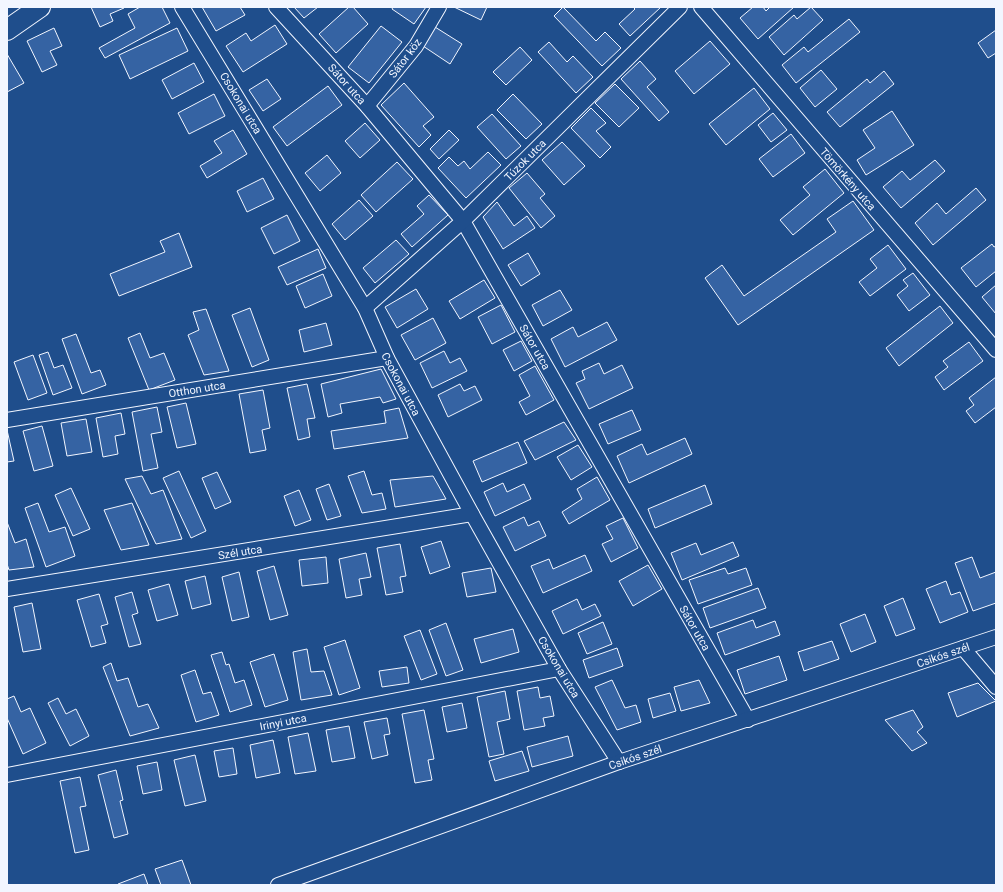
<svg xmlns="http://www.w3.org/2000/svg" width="1003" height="892" font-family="Roboto,sans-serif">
  <rect width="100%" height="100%" fill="#1f4e8c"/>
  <g fill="#3563a3" stroke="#f2f6ff">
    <polygon points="91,7 123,7 124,8 110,14 113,21 100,27"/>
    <polygon points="140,7 162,7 170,23 105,58 99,48 135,28 128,14"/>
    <polygon points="202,7 240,7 245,15 216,31"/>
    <polygon points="294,7 318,7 304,18"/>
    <polygon points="349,7 353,7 368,24 336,53 319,34"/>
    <polygon points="393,7 426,7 414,24 392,9"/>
    <polygon points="454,7 487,7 481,20"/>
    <polygon points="563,7 596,41 605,32 621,48 602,66 554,16"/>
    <polygon points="633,7 661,7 630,36 619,24 635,9"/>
    <polygon points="753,7 763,7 766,11 770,7 794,7 758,39 740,18"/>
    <polygon points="811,7 823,20 784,55 769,37 794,15 797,19"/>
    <polygon points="849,19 860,32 796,83 782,65 804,47 808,52"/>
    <polygon points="275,25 287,44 243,72 226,46 246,33 251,41"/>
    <polygon points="381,26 402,42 369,83 348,67"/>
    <polygon points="435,27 462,44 450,64 423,46"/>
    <polygon points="54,28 62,46 50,51 57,65 42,72 27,41"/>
    <polygon points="177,28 188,51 130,79 119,55"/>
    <polygon points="996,30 996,53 988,58 978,43"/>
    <polygon points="710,41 730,64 694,94 675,71"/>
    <polygon points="549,42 567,62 573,56 593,77 576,93 538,52"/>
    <polygon points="520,47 532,60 506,85 493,72"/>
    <polygon points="7,54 24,83 7,92"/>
    <polygon points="640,61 656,79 647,87 669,112 659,121 621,79"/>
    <polygon points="194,63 204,82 172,99 162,80"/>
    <polygon points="821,70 837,89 815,107 800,88"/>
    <polygon points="884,71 894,84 840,127 827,112 867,79 870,83"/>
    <polygon points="267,79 281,99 263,111 249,90"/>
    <polygon points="404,83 434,117 423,126 431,135 419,147 381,105"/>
    <polygon points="615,84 639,108 619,127 595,103"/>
    <polygon points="328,86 342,105 287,146 273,127"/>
    <polygon points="754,88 770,109 726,145 709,124"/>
    <polygon points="214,94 225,116 189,134 178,113"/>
    <polygon points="513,94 542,124 526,139 497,110"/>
    <polygon points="591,108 606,123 596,131 611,147 600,158 571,128"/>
    <polygon points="892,111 914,145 866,175 857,160 875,148 863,130"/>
    <polygon points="773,113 787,130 771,142 758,125"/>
    <polygon points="492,114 521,146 506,159 477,127"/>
    <polygon points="365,123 380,140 360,158 345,141"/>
    <polygon points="233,130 247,154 207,178 200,166 222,153 214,141"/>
    <polygon points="449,130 459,140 439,159 430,149"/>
    <polygon points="791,134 805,153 773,177 759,159"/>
    <polygon points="562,142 585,166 564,185 542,160"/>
    <polygon points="488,152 501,165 466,198 438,168 449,157 458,166 464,161 470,169"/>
    <polygon points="327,155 341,173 320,191 305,173"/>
    <polygon points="935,160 945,171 901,208 883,187 902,171 910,180"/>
    <polygon points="397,162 413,179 376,212 361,195"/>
    <polygon points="825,169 844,193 793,235 780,220 810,195 803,187"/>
    <polygon points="527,173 545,194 540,198 555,216 541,228 509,188"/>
    <polygon points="263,178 274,199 247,212 237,191"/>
    <polygon points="976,188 986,200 933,245 915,223 937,203 946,214"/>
    <polygon points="429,195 448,215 412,247 401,234 424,214 417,206"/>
    <polygon points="359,200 373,216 345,240 332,224"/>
    <polygon points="853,201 874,230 738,325 705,278 722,265 744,296 836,232 827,219"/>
    <polygon points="497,202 514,226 527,216 535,228 503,249 483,217"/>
    <polygon points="287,215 300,241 274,254 261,228"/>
    <polygon points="179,233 192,267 119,296 110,274 165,252 160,241"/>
    <polygon points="396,240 409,254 375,283 363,268"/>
    <polygon points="992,244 994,247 996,246 996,271 976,287 961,268"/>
    <polygon points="888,245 906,269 870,296 859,282 877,268 870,259"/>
    <polygon points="318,249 326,268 287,285 278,267"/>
    <polygon points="528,253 540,274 521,286 508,265"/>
    <polygon points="913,273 930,295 909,311 897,295 908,286 903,280"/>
    <polygon points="323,274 332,296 305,308 296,286"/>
    <polygon points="484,280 495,298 460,319 449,301"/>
    <polygon points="996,285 996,314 982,297"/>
    <polygon points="416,289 428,309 397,328 385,307"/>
    <polygon points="560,290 572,310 543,326 532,305"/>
    <polygon points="501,305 515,332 492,344 478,317"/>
    <polygon points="940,306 953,323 899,366 886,348"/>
    <polygon points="250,308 269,360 252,367 232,315"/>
    <polygon points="206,309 229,371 204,375 188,335 199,330 193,312"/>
    <polygon points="433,318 446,343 415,360 401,335"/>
    <polygon points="607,322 617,340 565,367 551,339 573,327 578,337"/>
    <polygon points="326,323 332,345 304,352 299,330"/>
    <polygon points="140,333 150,358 164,353 175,380 149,390 128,338"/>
    <polygon points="76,334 91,373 100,370 106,385 82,394 62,339"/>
    <polygon points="521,341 532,361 514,371 503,350"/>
    <polygon points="969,342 983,361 944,390 935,377 948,367 943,361"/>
    <polygon points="444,351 450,363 460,358 467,371 432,388 420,363"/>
    <polygon points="48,352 54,368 63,365 72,388 53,395 39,355"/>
    <polygon points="33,355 47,393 28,400 14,362"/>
    <polygon points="599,363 604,374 622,365 633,388 589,409 576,383 585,379 582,371"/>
    <polygon points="535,366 554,400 526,415 519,402 530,396 519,375"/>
    <polygon points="381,369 396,399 383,403 380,397 340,404 342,413 328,417 321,384"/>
    <polygon points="996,377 996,407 975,423 966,411 974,405 969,398"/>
    <polygon points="307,384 315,418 307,419 310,437 298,440 287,388"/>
    <polygon points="460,384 464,391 475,386 482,400 448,417 438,395"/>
    <polygon points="263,390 270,428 262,430 266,450 250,453 239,394"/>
    <polygon points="186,403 196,444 177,448 167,407"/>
    <polygon points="157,407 162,432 151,434 158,468 143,471 132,412"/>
    <polygon points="399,408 408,438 334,449 331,431 386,423 384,411"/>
    <polygon points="632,410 641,430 608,444 599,424"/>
    <polygon points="121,413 125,434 115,436 118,454 103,457 96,418"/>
    <polygon points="86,419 92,452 67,456 61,423"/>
    <polygon points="564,422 576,440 535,460 524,441"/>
    <polygon points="42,426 53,466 34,471 23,431"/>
    <polygon points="7,430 14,461 7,462"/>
    <polygon points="685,438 692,454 629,483 617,456 642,444 647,455"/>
    <polygon points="518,442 527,463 482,482 473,461"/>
    <polygon points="578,445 592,467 571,480 557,457"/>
    <polygon points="179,471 206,531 191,538 163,478"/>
    <polygon points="364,471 372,495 382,493 386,509 362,513 348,476"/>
    <polygon points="217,472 231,502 215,509 202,478"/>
    <polygon points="142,476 151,494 163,490 182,539 156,544 125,479"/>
    <polygon points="433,476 446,499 395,507 390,480"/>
    <polygon points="597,477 610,500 569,524 562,512 582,499 577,489"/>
    <polygon points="503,483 507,492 524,484 531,499 495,516 484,492"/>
    <polygon points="329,484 341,516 327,520 316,489"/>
    <polygon points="705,485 712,504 655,528 648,509"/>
    <polygon points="71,488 90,529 73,536 55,495"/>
    <polygon points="299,490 311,520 295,526 284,496"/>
    <polygon points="38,503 49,532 65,527 75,556 46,567 25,508"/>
    <polygon points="132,503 149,545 121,550 104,510"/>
    <polygon points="524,517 528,526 539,521 546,536 515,551 503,527"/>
    <polygon points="623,518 638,548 611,562 602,544 613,539 606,526"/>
    <polygon points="7,522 15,543 26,539 34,567 9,570 7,564"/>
    <polygon points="441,541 450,567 430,574 421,547"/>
    <polygon points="733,542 739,556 682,580 671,553 696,543 701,555"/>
    <polygon points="400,544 406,576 400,577 403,592 386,595 377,548"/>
    <polygon points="366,553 371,577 359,579 362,595 346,598 339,559"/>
    <polygon points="585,555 592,571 543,593 531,566 549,559 553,569"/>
    <polygon points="326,557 328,583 302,586 299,560"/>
    <polygon points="972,557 980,578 996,572 996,603 973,611 955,563"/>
    <polygon points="648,565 662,589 633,606 619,581"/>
    <polygon points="274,566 288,615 270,620 257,571"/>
    <polygon points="491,568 496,592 467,597 462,573"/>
    <polygon points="725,568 728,574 746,568 752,585 698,604 689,580"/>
    <polygon points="239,572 249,617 232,621 222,577"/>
    <polygon points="205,576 211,604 192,609 185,581"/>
    <polygon points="946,581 951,595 960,592 968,612 940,623 926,589"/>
    <polygon points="169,584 178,615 157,621 148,590"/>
    <polygon points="758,588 766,608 710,628 703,608"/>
    <polygon points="132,592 138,613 132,615 141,644 129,647 115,597"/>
    <polygon points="99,594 108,624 101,626 106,643 91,647 77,600"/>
    <polygon points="903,598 915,629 896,636 884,606"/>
    <polygon points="577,599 582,610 595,604 601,616 563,634 552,611"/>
    <polygon points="32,603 41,649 23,652 14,607"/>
    <polygon points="865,614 876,642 851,652 840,624"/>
    <polygon points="753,620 756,628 775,621 780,635 725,655 717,633"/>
    <polygon points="603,622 612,644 587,654 578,633"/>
    <polygon points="446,623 463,670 446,676 429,630"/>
    <polygon points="513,629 519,652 481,663 474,639"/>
    <polygon points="420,630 437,674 421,680 404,636"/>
    <polygon points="345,640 360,688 339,695 324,647"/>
    <polygon points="832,641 839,659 804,671 798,652"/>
    <polygon points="617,648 623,666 589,678 583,660"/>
    <polygon points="307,649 311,672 324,671 332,695 301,700 293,652"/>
    <polygon points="222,652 226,665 229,664 235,683 244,680 252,705 230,712 211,655"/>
    <polygon points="274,654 288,700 265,707 250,662"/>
    <polygon points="779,656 787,680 745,694 737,670"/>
    <polygon points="111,663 117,681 128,678 138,707 148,704 159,728 130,736 103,667"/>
    <polygon points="407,667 409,683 382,687 379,671"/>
    <polygon points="195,670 203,694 211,692 219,715 196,722 181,675"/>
    <polygon points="612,680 625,708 636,705 641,722 617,730 595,687"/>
    <polygon points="699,680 710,703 681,711 674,687"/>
    <polygon points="978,683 996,701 957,717 948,693"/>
    <polygon points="538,687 540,698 550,696 554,716 543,718 545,726 524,730 517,691"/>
    <polygon points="505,691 510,719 497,722 504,754 489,757 477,697"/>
    <polygon points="670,693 676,711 653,718 648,699"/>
    <polygon points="14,696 21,712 30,708 46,743 23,754 7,718 7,699"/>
    <polygon points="58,698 66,714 76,709 89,736 70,746 48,703"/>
    <polygon points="462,703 467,728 447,732 442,707"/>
    <polygon points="424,710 434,759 428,760 432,780 415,783 402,714"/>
    <polygon points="913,710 923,727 917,732 927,743 912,751 885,720"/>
    <polygon points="387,718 390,734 384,735 388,755 372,759 364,722"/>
    <polygon points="349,726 355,758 332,762 326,730"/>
    <polygon points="308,733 316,771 295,774 288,737"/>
    <polygon points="568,736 573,756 532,767 527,747"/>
    <polygon points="273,740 280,773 256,778 250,745"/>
    <polygon points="233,748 237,774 219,777 214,751"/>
    <polygon points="522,751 529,771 495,781 489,761"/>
    <polygon points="195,755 206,801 185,806 174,760"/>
    <polygon points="157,762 162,790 143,794 137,766"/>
    <polygon points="116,770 123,800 120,801 128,834 114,838 98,775"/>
    <polygon points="80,777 86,806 80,807 89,850 75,853 60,781"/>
    <polygon points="182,860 191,885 161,885 155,869"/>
    <polygon points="144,874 148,885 119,885 118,884"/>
  </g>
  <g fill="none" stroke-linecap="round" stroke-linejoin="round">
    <defs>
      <g id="street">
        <polyline points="182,7 365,308 387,358 472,514 559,669 619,762"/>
        <polyline points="276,7 367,106 463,221 748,720"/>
        <polyline points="701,7 996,350"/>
        <polyline points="367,106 416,46 439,7"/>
        <polyline points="365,308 463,221 680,7"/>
        <polyline points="7,420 387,358"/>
        <polyline points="7,589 472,514"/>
        <polyline points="963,648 996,687"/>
        <polyline points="7,775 559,669"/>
        <polyline points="278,885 619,762 996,637"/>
      </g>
      <polyline id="secondary" points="7,30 40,7"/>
    </defs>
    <use href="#street" stroke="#f2f6ff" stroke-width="16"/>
    <use href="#secondary" stroke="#f2f6ff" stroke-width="22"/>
    <use href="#street" stroke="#1f4e8c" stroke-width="14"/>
    <use href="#secondary" stroke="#1f4e8c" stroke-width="20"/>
  </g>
  <g text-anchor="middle" stroke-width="3" stroke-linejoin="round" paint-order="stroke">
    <g font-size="11" fill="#f2f6ff" stroke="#1f4e8c">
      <text transform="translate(405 58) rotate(-53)" y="4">Sátor köz</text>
      <text transform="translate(347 84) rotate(48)" y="4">Sátor utca</text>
      <text transform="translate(241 103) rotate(59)" y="4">Csokonai utca</text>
      <text transform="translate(525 160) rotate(-45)" y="4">Túzok utca</text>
      <text transform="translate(848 179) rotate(49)" y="4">Tömörkény utca</text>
      <text transform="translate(535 347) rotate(60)" y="4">Sátor utca</text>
      <text transform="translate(401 384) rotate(62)" y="4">Csokonai utca</text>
      <text transform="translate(197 389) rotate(-9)" y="4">Otthon utca</text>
      <text transform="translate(240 552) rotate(-9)" y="4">Szél utca</text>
      <text transform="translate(695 628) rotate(60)" y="4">Sátor utca</text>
      <text transform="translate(943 655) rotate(-19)" y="4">Csikós szél</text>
      <text transform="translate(559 667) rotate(59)" y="4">Csokonai utca</text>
      <text transform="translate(283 722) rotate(-11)" y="4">Irinyi utca</text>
      <text transform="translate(635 757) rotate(-19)" y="4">Csikós szél</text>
    </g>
  </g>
  <rect width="1003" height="892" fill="none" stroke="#f2f6ff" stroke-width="16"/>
</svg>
